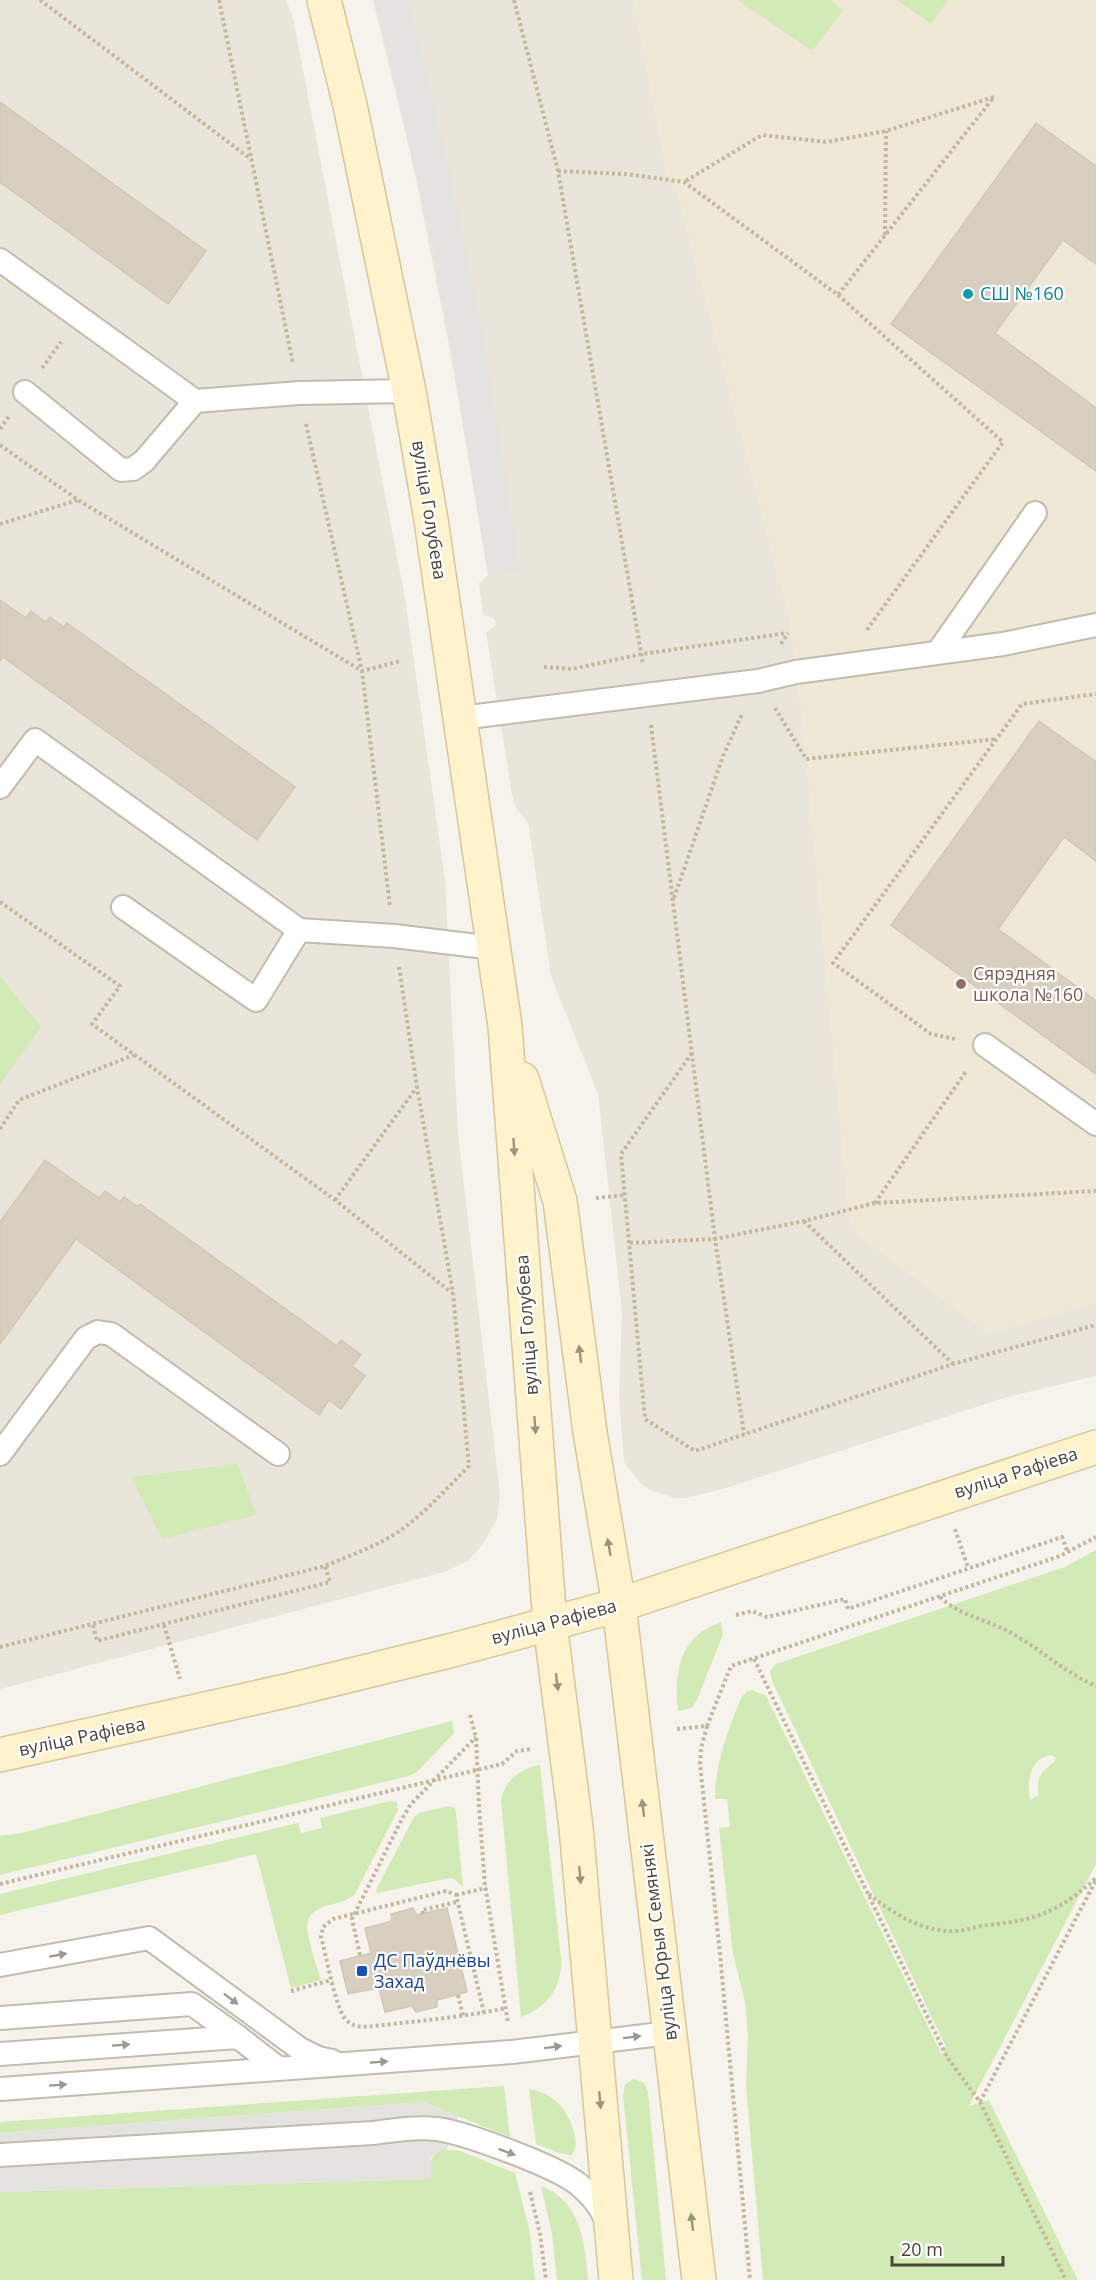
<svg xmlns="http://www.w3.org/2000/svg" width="1096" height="2280" font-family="'Open Sans',sans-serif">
  <rect width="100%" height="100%" fill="#f6f3ec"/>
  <g fill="#eae5da">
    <polygon points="0,0 286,0 293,18 405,598 445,880 458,1134 500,1495 497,1519 482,1545 468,1561 444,1572 0,1689"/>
    <polygon points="373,0 1096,0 1096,1376 1007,1397 723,1489 687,1498 674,1498 650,1490 639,1482 624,1462 619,1397 622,1312 598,1094 551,976 528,822 517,810 512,795 486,632 496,626 495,619 483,615 479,583 488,575 449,345 413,164"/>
  </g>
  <polygon fill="#efe8d6" points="633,0 1096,0 1096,1303 988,1334 853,1231 848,1209 802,720 789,618 676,188 667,175"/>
  <g fill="#d2eab5" fill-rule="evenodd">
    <polygon points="738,0 830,0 843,10 812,51"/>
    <polygon points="897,0 948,0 931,24"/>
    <polygon points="0,976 41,1027 0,1084"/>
    <polygon points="238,1464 256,1515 162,1539 131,1477"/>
    <path d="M1096 1550V1864L969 2106 989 2100 1078 2280H763L746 2086 748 2039 746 2006 733 1954 719 1828 730 1827 727 1799H715C715 1763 728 1731 741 1698L746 1692 752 1690 766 1696 942 2055 946 2047 772 1681 770 1671 776 1664 1065 1567ZM1051 1755 1056 1758 1055 1761C1042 1772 1035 1776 1039 1795L1030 1800C1026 1782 1030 1758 1051 1755Z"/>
    <path d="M721 1622 723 1634 697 1700 692 1708 678 1711C674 1673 679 1636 721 1622Z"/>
    <polygon points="452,1721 454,1733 418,1771 409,1776 0,1875 0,1836 22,1833"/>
    <path d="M540 1765 561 1959C562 1987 548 2007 521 2017L501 1800C504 1781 521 1768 540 1765Z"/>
    <path d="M390 1801 397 1802 398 1810 355 1894C347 1902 336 1903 325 1906 318 1909 310 1913 308 1920 304 1932 317 1967 321 1980L291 1988 256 1854 0 1915V1894L298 1823 301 1833 322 1828 320 1818Z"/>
    <polygon points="449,1806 455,1808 456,1813 463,1887 454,1879 450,1878 377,1893 376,1890 414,1817 419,1813"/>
    <polygon points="633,2079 644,2083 648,2092 666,2280 642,2280 623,2096 625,2085"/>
    <polygon points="504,2086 510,2137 423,2102 0,2133 0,2122"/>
    <path d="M529 2089C554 2093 568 2110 574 2133 576 2141 577 2149 571 2155L562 2154 536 2144Z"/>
    <path d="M443 2149 460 2151 515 2173 530 2233 535 2280H0V2192L430 2179C431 2165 428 2155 443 2149Z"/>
    <path d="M541 2186C581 2201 585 2243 588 2280H557L552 2234Z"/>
  </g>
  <g fill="#e5e3e0">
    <polygon points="375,0 408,0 411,10 446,155 484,338 520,570 488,575 451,345 432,245"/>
    <polygon points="423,2102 458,2116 447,2149 436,2152 431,2158 431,2179 0,2192 0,2133"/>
  </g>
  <g fill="#d8cfc1" stroke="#d3c7b4" stroke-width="1.5">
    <polygon points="0,102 206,251 168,304 0,182"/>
    <polygon points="1036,123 1096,166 1096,264 1063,240 995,333 1096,408 1096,471 891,324"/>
    <polygon points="0,600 26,618 31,611 46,622 50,617 64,627 67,623 295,787 257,840 3,657 0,661"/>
    <polygon points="1039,721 1096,762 1096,861 1064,837 998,929 1096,1001 1096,1074 891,925"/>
    <polygon points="45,1160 99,1198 105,1191 120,1202 124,1197 138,1207 140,1204 337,1346 341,1340 361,1355 352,1366 365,1376 341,1409 329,1400 319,1415 76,1239 0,1344 0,1222"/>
    <polygon points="413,1908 417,1915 447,1908 467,1992 437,2000 437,2007 416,2012 412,2006 385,2012 379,1988 348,1994 340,1961 371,1953 365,1928 392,1921 391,1914"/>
  </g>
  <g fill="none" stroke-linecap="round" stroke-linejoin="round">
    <defs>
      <g id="service">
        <polyline points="0,260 195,401 299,393 409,391"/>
        <polyline points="25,392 121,470 133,469 144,461 195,401"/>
        <polyline points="938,652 1035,513"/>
        <polyline points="461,718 758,681 796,672 1003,644 1096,625"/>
        <polyline points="0,787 35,740 299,930 394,936 494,948"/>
        <polyline points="123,907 256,1000 299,930"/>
        <polyline points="985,1045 1096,1124"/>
        <polyline points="0,1454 86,1338 98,1332 111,1334 278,1454"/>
        <polyline points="0,1965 149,1938 300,2049 318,2058 332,2061"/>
        <polyline points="0,2018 192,2004 238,2037"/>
        <polyline points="0,2054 238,2037 278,2068"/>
        <polyline points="0,2089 512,2052 669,2033"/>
        <path d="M0 2155 373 2133C395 2130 415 2127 437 2129 466 2133 555 2166 578 2184 590 2194 603 2209 607 2224"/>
      </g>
      <g id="secondary">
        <polyline points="324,0 350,105 409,391 431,520 505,1026 550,1624 576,1827 616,2280"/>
        <polyline points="522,1079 560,1201 590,1432 619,1605 699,2280"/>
        <polyline points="0,1755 290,1690 453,1650 619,1605 1096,1447"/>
      </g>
    </defs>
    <use href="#service" stroke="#c2bbae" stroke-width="26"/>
    <use href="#secondary" stroke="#d6c79b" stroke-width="36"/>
    <g stroke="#c4b79f" stroke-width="4" stroke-dasharray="3 3" stroke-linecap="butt">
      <polyline points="40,0 252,160"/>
      <polyline points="219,0 293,364"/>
      <polyline points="514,0 558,171 643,664"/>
      <polyline points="558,171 626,174 684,182 838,295 994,97 886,131 826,142 762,135 684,182"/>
      <polyline points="885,235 886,131"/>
      <polyline points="838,295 1003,442 866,631"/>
      <polyline points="42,368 61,342"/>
      <polyline points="306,424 362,671 390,907"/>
      <polyline points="0,429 9,416"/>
      <polyline points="0,445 78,500 362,671 401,661"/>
      <polyline points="0,524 78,500"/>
      <polyline points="781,644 788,633"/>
      <polyline points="544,667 572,669 642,654 787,633"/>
      <polyline points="775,708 806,759 996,739"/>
      <polyline points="651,725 715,1239 744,1434"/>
      <polyline points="674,898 723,756 742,714"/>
      <polyline points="0,902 120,986 92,1024 335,1200 452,1293"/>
      <polyline points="955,1039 931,1034 833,963 1022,704 1096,694"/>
      <polyline points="692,1053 621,1154 645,1419 695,1451 953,1364 1096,1325"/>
      <polyline points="0,1129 19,1100 134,1055"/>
      <polyline points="596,1198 625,1195"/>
      <polyline points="335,1200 417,1087"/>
      <polyline points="875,1203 967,1070"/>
      <polyline points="804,1221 953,1364"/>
      <polyline points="630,1243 715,1239 804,1221 875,1203 1096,1191"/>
      <polyline points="955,1529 968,1568"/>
      <path d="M940 1597C958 1614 980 1618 1001 1628 1035 1643 1062 1672 1096 1686"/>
      <polyline points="736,1615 752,1611 767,1617 845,1599 848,1609 1062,1537 1068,1553"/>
      <polyline points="93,1625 97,1641 330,1582 325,1566"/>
      <polyline points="164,1625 180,1679"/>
      <path d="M0 1647 325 1566C351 1555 378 1546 401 1530 426 1512 447 1488 469 1466L453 1293 417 1087 399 967"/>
      <polyline points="754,1659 947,2057 980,2102 1066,2280"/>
      <polyline points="470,1715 476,1737 479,1807 485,1885 508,2023"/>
      <polyline points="707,1726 701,1749 700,1764 720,1954 750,2280"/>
      <polyline points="677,1729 707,1726 731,1666 1060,1556 1096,1537"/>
      <polyline points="0,1884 502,1764 517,1751 531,1749"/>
      <path d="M869 1894C893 1914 924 1933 957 1931 968 1930 978 1926 989 1925 1037 1920 1060 1911 1096 1878"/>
      <polyline points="456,1895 486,1888"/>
      <polyline points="423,1914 422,1910 457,1902"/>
      <polyline points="360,1955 352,1919 402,1819 411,1804 476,1737"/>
      <polyline points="291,1991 332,1980"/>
      <polyline points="458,1995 463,2016"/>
      <path d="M484 2013 456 1895 446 1891 333 1919 323 1927 321 1937C326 1954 336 2012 347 2021 355 2028 364 2027 374 2026 419 2021 463 2017 507 2008"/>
      <polyline points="980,2102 1096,1880"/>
      <polyline points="530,2192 540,2234 546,2280"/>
    </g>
    <use href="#service" stroke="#fff" stroke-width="22"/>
    <use href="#secondary" stroke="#fff3cd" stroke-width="33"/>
  </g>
  <defs><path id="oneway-solid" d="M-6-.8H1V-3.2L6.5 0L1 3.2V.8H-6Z" transform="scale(1.5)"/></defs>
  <g fill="#9c937c">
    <use href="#oneway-solid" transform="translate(514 1147) rotate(86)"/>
    <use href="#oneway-solid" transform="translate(580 1354) rotate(-97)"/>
    <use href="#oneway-solid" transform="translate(535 1425) rotate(86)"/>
    <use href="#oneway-solid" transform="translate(609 1547) rotate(-100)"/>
    <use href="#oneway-solid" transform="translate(557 1682) rotate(83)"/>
    <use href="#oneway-solid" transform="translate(643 1808) rotate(-97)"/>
    <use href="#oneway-solid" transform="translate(580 1875) rotate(85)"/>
    <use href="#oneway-solid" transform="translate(600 2100) rotate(85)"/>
    <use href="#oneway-solid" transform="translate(692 2222) rotate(-97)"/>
  </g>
  <g fill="#9c9892">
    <use href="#oneway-solid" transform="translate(58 1955) rotate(-10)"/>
    <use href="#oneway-solid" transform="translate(231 1999) rotate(37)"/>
    <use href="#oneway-solid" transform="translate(632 2037) rotate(-7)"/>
    <use href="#oneway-solid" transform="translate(121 2045) rotate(-4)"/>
    <use href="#oneway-solid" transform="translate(553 2047) rotate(-7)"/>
    <use href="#oneway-solid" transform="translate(379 2062) rotate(-4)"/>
    <use href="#oneway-solid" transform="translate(58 2085) rotate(-4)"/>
    <use href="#oneway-solid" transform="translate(507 2152) rotate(21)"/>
  </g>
  <circle fill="#0f9aa8" stroke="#fff" stroke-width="2" cx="968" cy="294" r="6"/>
  <circle fill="#8d6e63" stroke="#fff" stroke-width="2" cx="961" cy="984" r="6"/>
  <rect fill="#1a4fb4" stroke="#fff" stroke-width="2" x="356" y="1965" width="12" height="12" rx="3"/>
  <g text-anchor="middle" stroke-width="4.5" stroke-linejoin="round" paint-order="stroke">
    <g font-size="18" fill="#0d838f" stroke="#fff" text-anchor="start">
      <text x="980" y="300">СШ №160</text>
    </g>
    <g font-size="18" fill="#4b4439" stroke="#fff">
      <text transform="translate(429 510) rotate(81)" y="6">вуліца Голубева</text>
      <text transform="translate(527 1325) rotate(-94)" y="6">вуліца Голубева</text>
      <text transform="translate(1016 1473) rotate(-18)" y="6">вуліца Рафіева</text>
      <text transform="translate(554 1622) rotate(-15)" y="6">вуліца Рафіева</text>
      <text transform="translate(82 1737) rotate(-12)" y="6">вуліца Рафіева</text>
      <text transform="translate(659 1942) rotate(-97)" y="6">вуліца Юрыя Семянякі</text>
    </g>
    <g font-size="18" fill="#785e54" stroke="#fff" text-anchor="start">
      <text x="973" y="980">Сярэдняя<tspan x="973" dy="21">школа №160</tspan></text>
    </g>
    <g font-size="18" fill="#164399" stroke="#fff" text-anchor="start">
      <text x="374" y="1967">ДС Паўднёвы<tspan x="374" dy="21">Захад</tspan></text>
    </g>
  </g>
  <path d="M892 2256v9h111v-9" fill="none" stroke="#4b4439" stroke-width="3"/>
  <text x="901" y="2256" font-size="18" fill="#4b4439" stroke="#ffffff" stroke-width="4.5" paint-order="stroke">20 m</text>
</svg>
